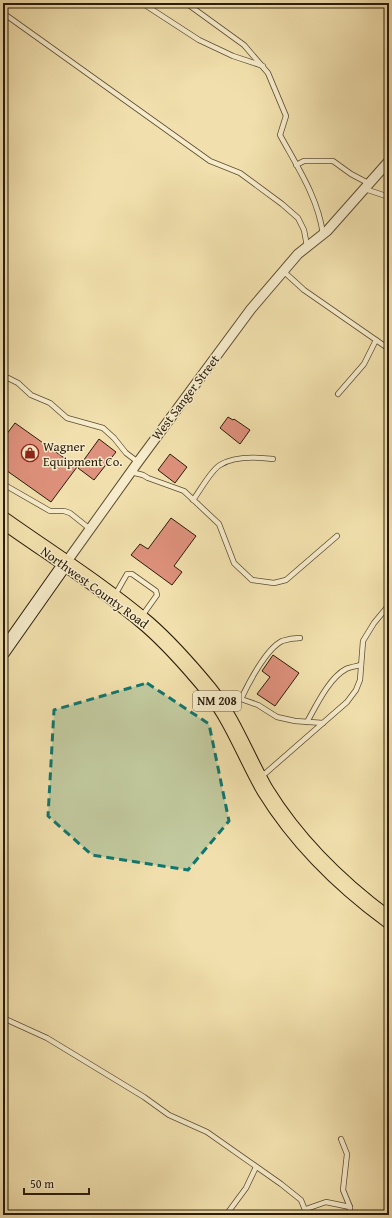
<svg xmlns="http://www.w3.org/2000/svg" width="392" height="1218" font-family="'Gentium Book Plus',serif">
  <rect width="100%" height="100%" fill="#f1e0ad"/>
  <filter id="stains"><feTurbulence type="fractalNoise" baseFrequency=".005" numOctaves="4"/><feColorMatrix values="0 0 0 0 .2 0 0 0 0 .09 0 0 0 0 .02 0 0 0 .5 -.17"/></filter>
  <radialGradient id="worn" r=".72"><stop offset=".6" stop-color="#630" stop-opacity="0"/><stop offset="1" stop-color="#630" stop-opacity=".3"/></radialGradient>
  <g fill="#de917c" stroke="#2a1c0b">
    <polygon points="228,417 233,420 234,419 250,430 240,444 220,428"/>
    <polygon points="15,423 77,467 51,502 3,468 3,439"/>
    <polygon points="99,439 116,452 94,480 78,468"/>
    <polygon points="170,454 187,467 175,483 158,470"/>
    <polygon points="171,518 196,536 174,566 182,572 172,585 131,555 140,544 148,549"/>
    <polygon points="273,655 299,673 275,706 257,694 270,677 262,671"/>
  </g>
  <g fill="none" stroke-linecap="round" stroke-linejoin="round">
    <defs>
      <g id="lane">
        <polyline points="142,3 199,40 233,56 263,66"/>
        <path d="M186 3 244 45 268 73 286 116 280 135C298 168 318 198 323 234"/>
        <polyline points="3,13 210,161 240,173 282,204 298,218 304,230 307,246"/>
        <polyline points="296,165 304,161 333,161 351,174 370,184"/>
        <polyline points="365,189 389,197"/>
        <polyline points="282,270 304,290 389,349"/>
        <polyline points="3,378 8,378 18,383 31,395 50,403 67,418 103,428 114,438 126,453 138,462"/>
        <polyline points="338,394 364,364 376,340"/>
        <polyline points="131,472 143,475 148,478 184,491 219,524 234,563 252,580 274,583 286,580 337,536"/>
        <polyline points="3,484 50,511 64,511 70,513 90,529"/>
        <path d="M193 500C200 491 211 470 220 465 234 456 257 457 273 459"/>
        <polyline points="115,595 127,574 132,574 156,591 157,595 142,616"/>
        <path d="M241 699C248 684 266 649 282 641 288 639 294 638 300 638"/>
        <polyline points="225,707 241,699 258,705 277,717 295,721 323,723"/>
        <path d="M307 722C316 706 329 678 346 669 350 667 357 666 361 665"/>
        <polyline points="260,778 347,702 356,690 360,680 363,641 374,623 389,605"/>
        <polyline points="3,1018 47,1038 144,1097 169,1115 207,1132 281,1184 301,1200 307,1215"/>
        <polyline points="341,1139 347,1154 343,1190 350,1207 350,1215"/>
        <polyline points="306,1209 326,1202 350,1207"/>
        <polyline points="226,1215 246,1188 256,1167"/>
      </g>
      <polyline id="street" points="65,564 138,462 251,309 298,254 327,231 389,161"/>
      <polyline id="secondary" points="3,652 65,564"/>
      <path id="highway" d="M3 520C51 554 102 586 147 624 170 644 190 667 209 690 233 720 246 757 265 790 297 842 340 884 389 920"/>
    </defs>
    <use href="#lane" stroke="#5c4d34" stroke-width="6"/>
    <use href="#street" stroke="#5c4d34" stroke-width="11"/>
    <use href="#secondary" stroke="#2a1c0b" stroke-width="15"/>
    <use href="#highway" stroke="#2a1c0b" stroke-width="18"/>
    <use href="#lane" stroke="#f6ebca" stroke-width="4.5"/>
    <use href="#street" stroke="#f6ebca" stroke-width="9"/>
    <use href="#secondary" stroke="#f6ebca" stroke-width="13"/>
    <use href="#highway" stroke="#f1e0ad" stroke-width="16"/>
  </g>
  <path fill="#0f766e" fill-opacity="0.2" stroke="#0f766e" stroke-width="3" stroke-dasharray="8 5" stroke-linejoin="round" d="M147 683 209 724 229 821 188 870 92 855 48 816 54 710Z"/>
  <defs>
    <symbol id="shop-ring" viewBox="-11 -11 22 22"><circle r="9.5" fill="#f6ebca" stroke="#8f2418" stroke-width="1.5"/><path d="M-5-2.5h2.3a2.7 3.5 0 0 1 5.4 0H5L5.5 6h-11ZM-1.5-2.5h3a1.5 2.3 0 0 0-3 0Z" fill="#8f2418"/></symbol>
  </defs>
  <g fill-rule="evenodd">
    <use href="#shop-ring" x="20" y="443" width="20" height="20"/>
  </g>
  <g text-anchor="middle" stroke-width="3" stroke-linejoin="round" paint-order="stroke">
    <rect fill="#f6ebca" stroke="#675a44" stroke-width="1" x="193" y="691" width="48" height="20" rx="3"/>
    <g font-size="12" font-weight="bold" fill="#2a1c0b">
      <text x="217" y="705">NM 208</text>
    </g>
    <g font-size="13" fill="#2a1c0b" stroke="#f6ebca">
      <text transform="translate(185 397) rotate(-53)" y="5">West Sanger Street</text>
      <text transform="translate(95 587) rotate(36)" y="5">Northwest County Road</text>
    </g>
    <g font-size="13" fill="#2a1c0b" stroke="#f6ebca" text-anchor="start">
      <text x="43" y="451">Wagner<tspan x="43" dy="15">Equipment Co.</tspan></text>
    </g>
  </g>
  <rect width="392" height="1218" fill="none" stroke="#f1e0ad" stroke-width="16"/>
  <rect x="4" y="4" width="384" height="1210" fill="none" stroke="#2a1c0b" stroke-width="2"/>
  <rect x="8" y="8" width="376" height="1202" fill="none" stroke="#2a1c0b"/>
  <path d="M24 1188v6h65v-6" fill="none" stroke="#2a1c0b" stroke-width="2"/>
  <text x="30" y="1188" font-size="12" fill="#2a1c0b" stroke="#f6ebca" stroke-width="3" paint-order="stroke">50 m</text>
  <rect width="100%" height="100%" filter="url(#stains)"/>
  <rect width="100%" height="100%" fill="url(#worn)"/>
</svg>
